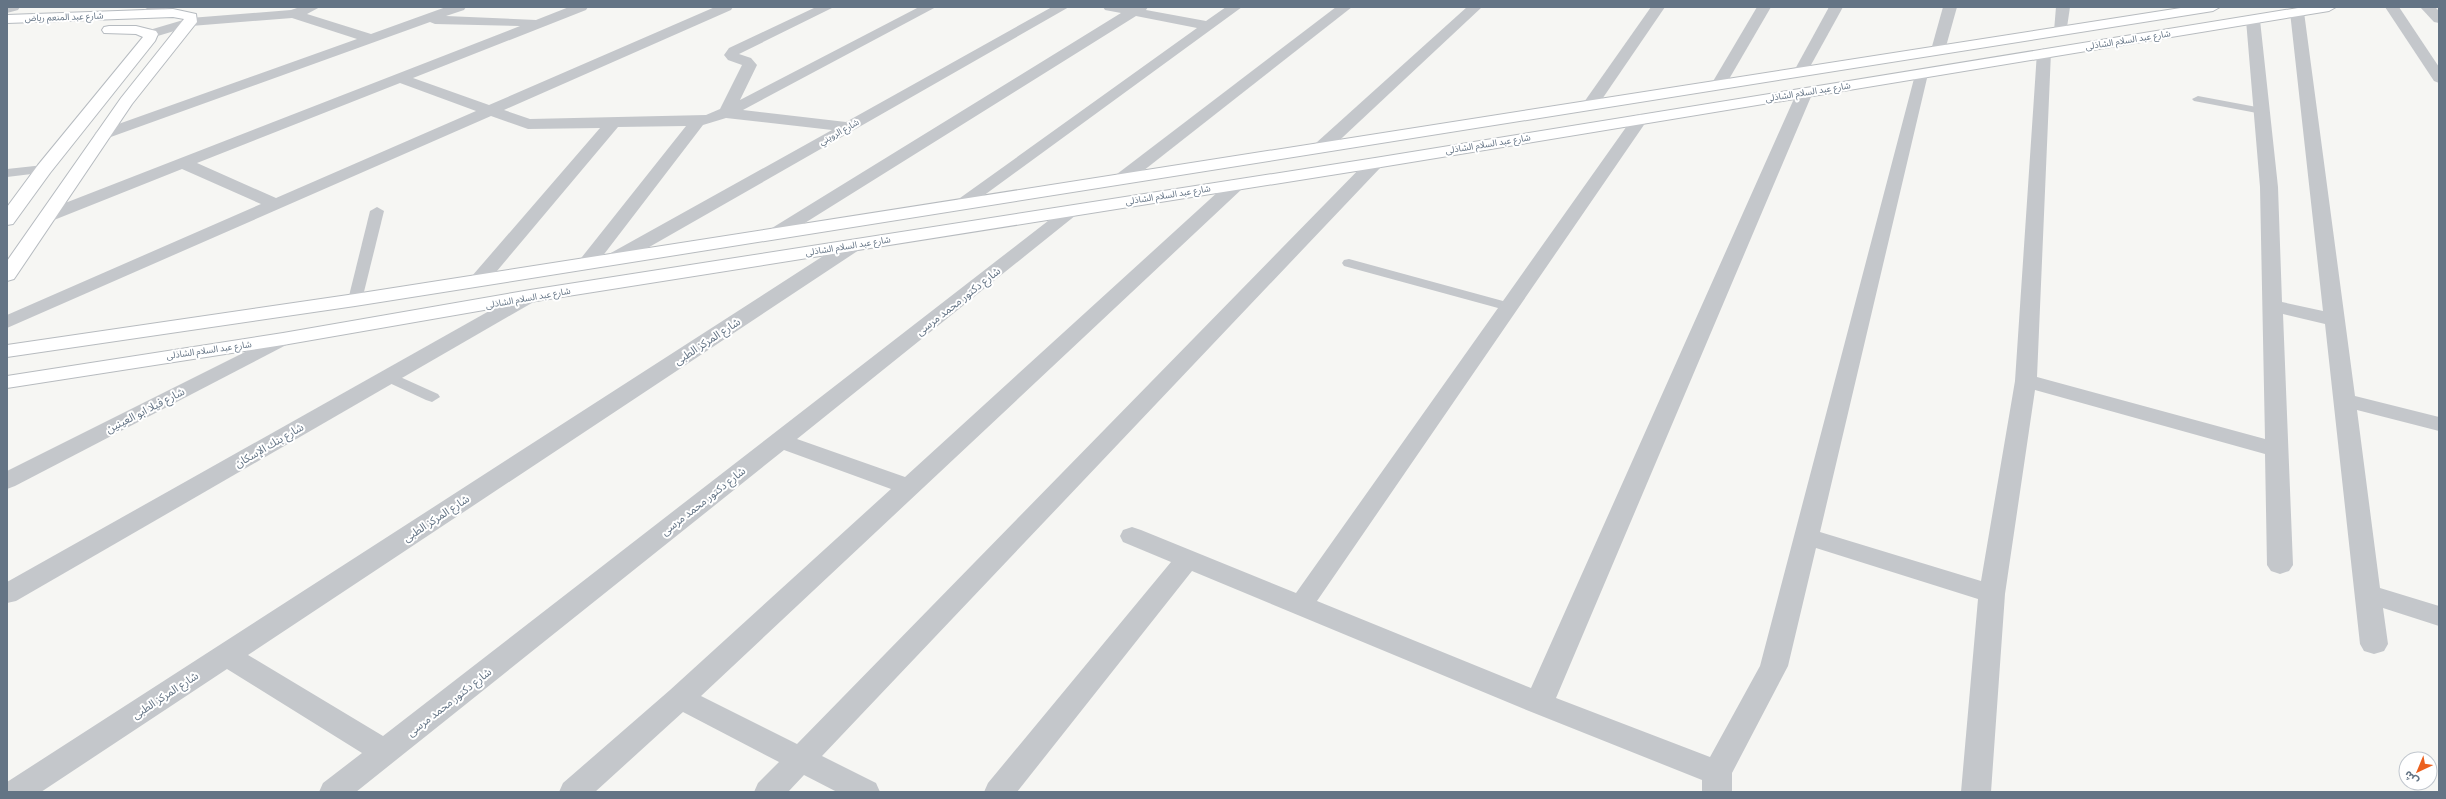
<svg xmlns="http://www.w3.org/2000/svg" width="2446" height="799" font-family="'Roboto Condensed','Noto Sans Arabic',sans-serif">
  <rect width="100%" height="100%" fill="#f6f6f3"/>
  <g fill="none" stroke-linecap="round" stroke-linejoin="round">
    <defs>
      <g id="secondary">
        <polygon points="173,9 196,14 197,22 132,104 14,279 7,281 7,261 121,98 184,19 173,17 7,23 7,15"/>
        <polygon points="109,26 136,26 156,31 158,34 155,41 50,173 13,224 7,225 7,207 38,165 143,37 136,34 104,33 102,30 104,27"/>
      </g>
      <g id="primary">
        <polygon points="2187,7 2220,7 2213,11 355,306 7,357 7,345 355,294"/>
        <polygon points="2304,7 2336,7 2329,11 1375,168 530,302 283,345 7,388 7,376 283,333 530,290 1375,158"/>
      </g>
    </defs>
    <use href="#secondary" stroke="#b6bbc0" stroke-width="2"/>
    <use href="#primary" stroke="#b7bbbf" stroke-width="2"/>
    <g fill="#c4c7cb" fill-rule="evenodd">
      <polygon points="2198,96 2262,108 2268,111 2262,114 2194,101 2192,99"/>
      <polygon points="44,165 50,169 48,172 7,177 7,169"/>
      <polygon points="377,207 384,211 362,300 355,304 350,303 348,300 370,211"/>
      <polygon points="1349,259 1514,304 1516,307 1509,311 1344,266 1342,263 1344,260"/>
      <polygon points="389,372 438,394 440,397 432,402 426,400 383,380 381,377"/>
    </g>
    <g fill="#c4c7cb" fill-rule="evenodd">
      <polygon points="7,7 20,7 18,10 7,13"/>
      <polygon points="149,7 168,7 148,17 138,17 136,14"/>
      <path d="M300 7H320L307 14 371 34 446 7H466L464 10 446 16 536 20 569 7H588L586 10 413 78 489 105 715 7H733L731 10 504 110 530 119 706 115 720 109 742 65 728 60 724 55 729 48 816 7H834L739 54 751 58 757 65 740 100 919 7H936L743 110 846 122 1052 7H1069L623 262H609L607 258 609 254 832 130 726 118 703 125 595 266H581L578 262 686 126 618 127 486 284H472L469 280 472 276 600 128 528 129 491 116 7 328V315L261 204 182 169 54 220H42L39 216 42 212 520 26 435 24 430 22 108 138H96L94 135 96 132 357 39 292 18 191 26 151 38 144 34 146 31 190 18 291 10ZM400 83 476 111 276 198 197 163Z"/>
      <polygon points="1103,7 1148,7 1146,10 1206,21 1226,7 1242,7 968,207 956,207 953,203 1197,28 1136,16 784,236 772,236 769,232 772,228 1121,13 1105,10"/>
      <polygon points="1336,7 1352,7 1129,182 1117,182 1114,178 1117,174"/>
      <polygon points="1467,7 1482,7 1328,151 1316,151 1314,147 1316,143"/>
      <polygon points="1651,7 1665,7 1596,108 1584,108 1582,105"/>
      <polygon points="1757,7 1771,7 1725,86 1715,86 1712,83"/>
      <polygon points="1829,7 1843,7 1806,74 1796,74 1794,71"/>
      <polygon points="1943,7 1957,7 1945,50 1938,54 1931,50"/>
      <polygon points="2056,7 2070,7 2066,34 2056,34 2054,31"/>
      <polygon points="2385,7 2399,7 2439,67 2439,83 2434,81"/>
      <polygon points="2420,7 2435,7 2439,11 2439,23 2434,22"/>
      <polygon points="2297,8 2304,12 2355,396 2439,417 2439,431 2357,410 2380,588 2439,606 2439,626 2383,608 2388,644 2384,651 2374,654 2364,651 2360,644 2325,324 2283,314 2293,565 2289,571 2280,574 2271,571 2267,565 2265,454 2035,390 2005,594 1991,792 1961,792 1978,599 1816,548 1788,666 1732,773 1732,792 1702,792 1702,780 1529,711 1192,571 1017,792 984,792 988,783 1171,562 1123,542 1120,536 1123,530 1132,527 1141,530 1296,593 1634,116 1640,114 1648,119 1317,601 1531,688 1797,92 1805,87 1813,92 1556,698 1710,757 1760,666 1916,71 1921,70 1928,74 1820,532 1981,581 2015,381 2037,52 2044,48 2051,52 2037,377 2265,439 2260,187 2246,20 2253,16 2260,20 2278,187 2282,302 2323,311 2290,12"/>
      <polygon points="1375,158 1381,159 1383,163 1381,167 822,756 876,783 880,792 837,792 804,775 788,792 754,792 758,783 779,762 683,712 595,792 559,792 563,783 670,690 891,489 784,450 356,792 319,792 323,783 362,753 227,669 41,792 7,792 7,782 848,240 862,240 864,244 862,248 248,655 383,736 1066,207 1078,207 1081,211 797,439 905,477 1231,180 1243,180 1246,184 1243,188 701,696 797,744 1369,159"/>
      <polygon points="530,290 537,292 540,296 537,300 16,601 7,603 7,582 523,292"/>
      <polygon points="283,333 290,335 293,339 290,343 15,486 7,489 7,471"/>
    </g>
    <use href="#secondary" fill="#fff" fill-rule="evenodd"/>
    <use href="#primary" fill="#fff" fill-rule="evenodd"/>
  </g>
  <g text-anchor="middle" stroke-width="4" stroke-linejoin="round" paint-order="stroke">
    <g font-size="9" fill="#647485" stroke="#fff">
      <text transform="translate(64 17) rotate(-2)" y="3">شارع عبد المنعم رياض</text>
      <text transform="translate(2128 40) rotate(-9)" y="3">شارع عبد السلام الشاذلى</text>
      <text transform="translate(1808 92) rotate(-9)" y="3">شارع عبد السلام الشاذلى</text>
      <text transform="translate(839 132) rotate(-29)" y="3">شارع الرويني</text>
      <text transform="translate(1488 144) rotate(-9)" y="3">شارع عبد السلام الشاذلى</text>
      <text transform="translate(1168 195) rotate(-9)" y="3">شارع عبد السلام الشاذلى</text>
      <text transform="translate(848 246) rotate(-9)" y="3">شارع عبد السلام الشاذلى</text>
      <text transform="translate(528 298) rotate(-10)" y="3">شارع عبد السلام الشاذلى</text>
      <text transform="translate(209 350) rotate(-8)" y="3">شارع عبد السلام الشاذلى</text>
    </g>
    <g font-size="11" fill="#647485" stroke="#fff">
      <text transform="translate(958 301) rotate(-38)" y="4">شارع دكتور محمد مرسى</text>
      <text transform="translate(707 341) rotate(-33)" y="4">شارع المركز الطبى</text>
      <text transform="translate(145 410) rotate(-27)" y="4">شارع فيلا ابو العينين</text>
      <text transform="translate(269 445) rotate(-30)" y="4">شارع بنك الإسكان</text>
      <text transform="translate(703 501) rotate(-38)" y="4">شارع دكتور محمد مرسى</text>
      <text transform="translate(436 518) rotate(-33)" y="4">شارع المركز الطبى</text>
      <text transform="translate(165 695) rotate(-33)" y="4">شارع المركز الطبى</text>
      <text transform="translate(449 702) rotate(-38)" y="4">شارع دكتور محمد مرسى</text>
    </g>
  </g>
  <rect width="2446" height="799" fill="none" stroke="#647485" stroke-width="16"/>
  <g transform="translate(2418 771) rotate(224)"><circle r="19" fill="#ffffff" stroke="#c1c7ce"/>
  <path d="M0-3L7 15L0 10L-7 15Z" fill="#eb601e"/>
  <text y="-6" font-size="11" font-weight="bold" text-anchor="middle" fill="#647485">ش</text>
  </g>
</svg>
